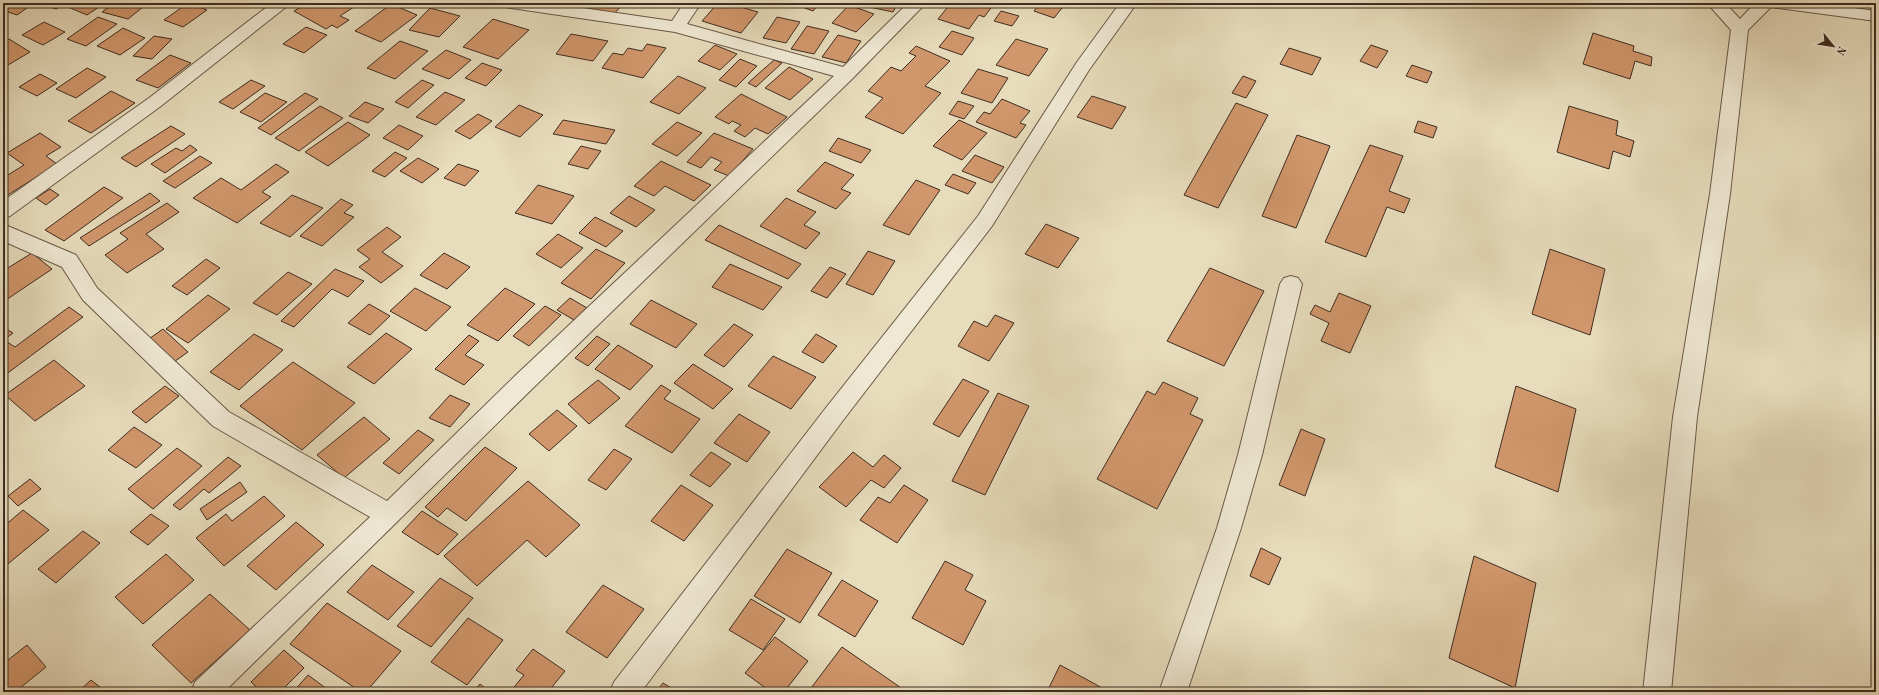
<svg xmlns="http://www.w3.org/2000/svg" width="1879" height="695" font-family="'Old Standard TT',serif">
  <rect width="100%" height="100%" fill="#e7dcbc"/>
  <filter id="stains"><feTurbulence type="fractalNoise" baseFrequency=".005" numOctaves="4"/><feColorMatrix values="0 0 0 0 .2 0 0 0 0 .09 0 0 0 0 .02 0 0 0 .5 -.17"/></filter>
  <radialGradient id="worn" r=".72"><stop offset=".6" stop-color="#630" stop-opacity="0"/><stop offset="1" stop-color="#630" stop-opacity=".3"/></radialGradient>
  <g fill="#d1976c" stroke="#3f2d21">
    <polygon points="5,3 34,3 17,15 3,10"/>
    <polygon points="38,3 66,3 56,9"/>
    <polygon points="74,3 105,3 87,15 68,7"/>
    <polygon points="114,3 128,3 143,7 128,19 102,12"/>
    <polygon points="188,3 207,10 183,27 164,20"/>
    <polygon points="308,3 323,3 327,5 331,3 360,3 340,16 349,20 337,28 332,25 326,29 294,11"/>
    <polygon points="567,3 624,3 612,16"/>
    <polygon points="718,3 727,3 758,12 741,33 702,21"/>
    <polygon points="791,3 820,3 813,11"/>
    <polygon points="856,3 898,3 893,12 855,4"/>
    <polygon points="951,3 992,3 994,4 984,17 979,15 969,29 938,19"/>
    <polygon points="1040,3 1048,3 1062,8 1054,18 1034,11"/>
    <polygon points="1064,3 1080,3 1076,7"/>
    <polygon points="391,4 417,15 381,42 355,31"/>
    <polygon points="849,5 874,14 856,32 832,23"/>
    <polygon points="430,8 460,16 439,37 409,30"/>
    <polygon points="1001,11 1019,16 1012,26 994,21"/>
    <polygon points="98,17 117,24 86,46 67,39"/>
    <polygon points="777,17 800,22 786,43 763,38"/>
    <polygon points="493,19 529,30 498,59 463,47"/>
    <polygon points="44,22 65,32 43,45 22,35"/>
    <polygon points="807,26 829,31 814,54 791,49"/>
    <polygon points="306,27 327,35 304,53 283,44"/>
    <polygon points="123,28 145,38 120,55 97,46"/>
    <polygon points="952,31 974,38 962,55 939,47"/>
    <polygon points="1593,33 1634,46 1633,51 1652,57 1651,66 1635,61 1630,79 1583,64"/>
    <polygon points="571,34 608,41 593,61 556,54"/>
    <polygon points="838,35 861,41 846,63 822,57"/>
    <polygon points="154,36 172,39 152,59 133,56"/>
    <polygon points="9,39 30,52 3,68 3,43"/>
    <polygon points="1016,39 1048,49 1029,76 996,65"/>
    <polygon points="400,41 428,51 395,79 367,68"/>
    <polygon points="647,44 666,48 643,78 602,68 613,53 623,55 628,48 642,51"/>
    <polygon points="715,45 737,54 720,70 698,61"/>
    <polygon points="1371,45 1388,51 1377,68 1360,61"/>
    <polygon points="916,46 950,61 925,86 941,93 903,134 865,117 883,98 868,91 891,67 901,71 916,56 909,53"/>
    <polygon points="1289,48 1321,58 1312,75 1280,64"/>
    <polygon points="446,50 471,60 449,79 422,69"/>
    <polygon points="170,55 191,63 158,88 136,80"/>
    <polygon points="740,59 757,66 736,87 719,80"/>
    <polygon points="774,60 782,63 756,87 748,83"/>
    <polygon points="482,63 502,70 486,86 465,78"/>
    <polygon points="1412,65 1432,72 1427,83 1406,76"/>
    <polygon points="789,67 813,79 790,100 765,88"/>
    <polygon points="87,68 106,77 76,98 56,89"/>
    <polygon points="978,69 1008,78 992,103 961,93"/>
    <polygon points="40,74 57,83 37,96 19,87"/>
    <polygon points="678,76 706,88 679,114 650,102"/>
    <polygon points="1243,76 1256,81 1246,98 1232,93"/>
    <polygon points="251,80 265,86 233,109 219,102"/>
    <polygon points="422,80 434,85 408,108 395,102"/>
    <polygon points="111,91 135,103 91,133 68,121"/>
    <polygon points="445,92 465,100 436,125 416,117"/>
    <polygon points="265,93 287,102 261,122 240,112"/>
    <polygon points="305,93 318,99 271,135 258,128"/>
    <polygon points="741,94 787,117 768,134 755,128 745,137 734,131 741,125 732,121 729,124 715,117"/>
    <polygon points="1092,96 1126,107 1112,129 1077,117"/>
    <polygon points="1002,99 1030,111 1020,123 1026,125 1016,138 976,122 984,112 990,114"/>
    <polygon points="958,101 974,106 964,119 949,114"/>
    <polygon points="365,102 384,109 368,123 349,116"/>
    <polygon points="1236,103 1268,115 1218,208 1184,195"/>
    <polygon points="519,105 543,115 520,137 495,127"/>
    <polygon points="320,106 343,118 299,151 275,138"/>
    <polygon points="1569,106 1618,121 1616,135 1634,141 1630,157 1613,151 1609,169 1557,152"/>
    <polygon points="478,114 492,121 470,139 455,131"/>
    <polygon points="563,120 615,130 606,144 553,134"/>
    <polygon points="959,120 987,133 962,160 933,146"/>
    <polygon points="1418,121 1437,127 1433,138 1414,132"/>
    <polygon points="348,122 370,135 328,166 305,152"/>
    <polygon points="677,122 702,133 677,156 652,144"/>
    <polygon points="399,125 423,136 408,150 383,138"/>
    <polygon points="171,126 185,134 136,167 121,158"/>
    <polygon points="40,133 61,147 46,156 57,164 3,198 3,178 24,165 7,153"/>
    <polygon points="714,133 753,149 729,176 714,170 722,162 711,157 701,168 687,162"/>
    <polygon points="1297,135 1330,146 1296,228 1262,216"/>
    <polygon points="838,138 871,150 861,163 829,151"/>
    <polygon points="190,145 197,150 165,173 151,164 176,148 182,151"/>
    <polygon points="1370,145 1403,156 1389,191 1410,199 1404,213 1387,207 1366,257 1325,242"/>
    <polygon points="581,146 601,151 588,169 568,164"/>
    <polygon points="395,152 407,158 385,177 372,171"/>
    <polygon points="975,155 1004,167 992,183 962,171"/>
    <polygon points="200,156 212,163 175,188 163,181"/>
    <polygon points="418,158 439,169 422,183 400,171"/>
    <polygon points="661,161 711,185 694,201 665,186 654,196 634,186"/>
    <polygon points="825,162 854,175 841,189 851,193 836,209 797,191"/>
    <polygon points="276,164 289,172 262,192 271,197 237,223 193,198 221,178 241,190"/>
    <polygon points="458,164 479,171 465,186 444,178"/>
    <polygon points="953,174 976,183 968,194 945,185"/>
    <polygon points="916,180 940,190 909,235 883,225"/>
    <polygon points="538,185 574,196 552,224 515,213"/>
    <polygon points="104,187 123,198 64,241 45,230"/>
    <polygon points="50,189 59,195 46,205 36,198"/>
    <polygon points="150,193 160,201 89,246 80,238"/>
    <polygon points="292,195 323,208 290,237 260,223"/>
    <polygon points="629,196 655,210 636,227 610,213"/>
    <polygon points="786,198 816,212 804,225 820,233 806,249 760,226"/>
    <polygon points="341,199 353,205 344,213 354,217 322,246 300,236"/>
    <polygon points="167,203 179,212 146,234 164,249 127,273 105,255 128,239 120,233"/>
    <polygon points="595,217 623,231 606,247 579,233"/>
    <polygon points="1046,224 1079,238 1058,268 1025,254"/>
    <polygon points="719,225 801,264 788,279 705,240"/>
    <polygon points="387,227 401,237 382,252 403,266 381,283 359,267 370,259 357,250"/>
    <polygon points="558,234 583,248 561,268 536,254"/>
    <polygon points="596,249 625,263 591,299 561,283"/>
    <polygon points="1550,249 1605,269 1590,335 1532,314"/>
    <polygon points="868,251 895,261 873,295 846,284"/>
    <polygon points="32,253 52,269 3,302 3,271"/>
    <polygon points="444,253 470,267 447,289 420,275"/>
    <polygon points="206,259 220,268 187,295 172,286"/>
    <polygon points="730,264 782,287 763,310 712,287"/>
    <polygon points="830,267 846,274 827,298 811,291"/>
    <polygon points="1210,268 1264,291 1224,366 1167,341"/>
    <polygon points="335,269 364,281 348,297 332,289 294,327 281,321"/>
    <polygon points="288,272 312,284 277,315 253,303"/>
    <polygon points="415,288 451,307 426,331 390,311"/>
    <polygon points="505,288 535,304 498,341 467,325"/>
    <polygon points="1339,293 1371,306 1350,353 1321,341 1329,323 1310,314 1315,305 1330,312"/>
    <polygon points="208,295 230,309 188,343 166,329"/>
    <polygon points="570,298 587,308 574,320 557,310"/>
    <polygon points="651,300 697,324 676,348 630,324"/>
    <polygon points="369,304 390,316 370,335 348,323"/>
    <polygon points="545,306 561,315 529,346 513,336"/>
    <polygon points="69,307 83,317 5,375 3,374 3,327 13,333 4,340 15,347"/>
    <polygon points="995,315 1014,323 989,361 958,346 974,321 987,327"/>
    <polygon points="734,324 753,335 724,367 704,355"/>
    <polygon points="163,329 188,352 171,364 146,341"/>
    <polygon points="386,333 412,349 374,384 347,367"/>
    <polygon points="254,334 283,350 239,390 210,372"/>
    <polygon points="816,334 837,346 823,363 802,352"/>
    <polygon points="469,335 479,341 465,355 484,365 464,385 435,369"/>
    <polygon points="597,336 610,344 588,366 575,358"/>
    <polygon points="618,345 653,366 630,390 595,369"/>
    <polygon points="773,356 816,377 791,409 748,386"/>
    <polygon points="54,360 85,386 35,421 5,395"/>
    <polygon points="293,362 355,403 302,450 240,406"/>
    <polygon points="693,364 733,389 713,409 674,383"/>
    <polygon points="963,379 989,391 959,437 933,424"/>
    <polygon points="598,380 620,398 589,424 568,404"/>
    <polygon points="1163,382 1198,398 1190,414 1203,420 1157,509 1097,479 1147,391 1155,395"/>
    <polygon points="661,385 671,391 664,399 700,419 672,453 625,426"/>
    <polygon points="165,386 179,396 146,423 132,412"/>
    <polygon points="1516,386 1576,409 1558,492 1495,467"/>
    <polygon points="998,393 1029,406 985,495 952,481"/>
    <polygon points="450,395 470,404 450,427 429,418"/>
    <polygon points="557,410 577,426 549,451 529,434"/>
    <polygon points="739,414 770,432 747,462 714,443"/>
    <polygon points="364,417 390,439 344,478 317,455"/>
    <polygon points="134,427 162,445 136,468 108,450"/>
    <polygon points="1301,429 1325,439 1305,496 1279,485"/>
    <polygon points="418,430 434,440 399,474 383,463"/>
    <polygon points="485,447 517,468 466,521 447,508 438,517 425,507"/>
    <polygon points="177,448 202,466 153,509 128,489"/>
    <polygon points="614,449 632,459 606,490 588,480"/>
    <polygon points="711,452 731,464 710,487 690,475"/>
    <polygon points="853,452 873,467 884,455 901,468 884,488 871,480 846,507 819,487"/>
    <polygon points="228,457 241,466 209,493 204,489 180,510 173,505"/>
    <polygon points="30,479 41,489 18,506 8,496"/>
    <polygon points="528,481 580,525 546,557 527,540 477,586 444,556"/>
    <polygon points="240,482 247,492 207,520 200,509"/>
    <polygon points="681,485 713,505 684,541 651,521"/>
    <polygon points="904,485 928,500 897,543 860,520 878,497 890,503"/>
    <polygon points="264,496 285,516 224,566 196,538 226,514 232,521"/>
    <polygon points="23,510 49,530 3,568 3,527"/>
    <polygon points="422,511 458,534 438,555 402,532"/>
    <polygon points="151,514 169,526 148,545 130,532"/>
    <polygon points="296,522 324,545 276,590 247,566"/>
    <polygon points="83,531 100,543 56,583 38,569"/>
    <polygon points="1261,548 1281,558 1269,585 1250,576"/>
    <polygon points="787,549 832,573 800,623 754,596"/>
    <polygon points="166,554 194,580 143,624 115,597"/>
    <polygon points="1474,556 1536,583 1515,688 1449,658"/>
    <polygon points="945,561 973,575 965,590 986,601 963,645 912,618"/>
    <polygon points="372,565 414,592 388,620 347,592"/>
    <polygon points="440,578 473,598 431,647 397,626"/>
    <polygon points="842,580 878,601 855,637 818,615"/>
    <polygon points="603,585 644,609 607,658 566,632"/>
    <polygon points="210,594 250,630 191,683 152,645"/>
    <polygon points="751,599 785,619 763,650 729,630"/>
    <polygon points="327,603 401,651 366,692 361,692 290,644"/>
    <polygon points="468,618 503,640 467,685 431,662"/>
    <polygon points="775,637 808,661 784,692 771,692 745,673"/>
    <polygon points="27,645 46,667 15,692 3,692 3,664"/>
    <polygon points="842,647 907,692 881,692 879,690 877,692 808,692"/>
    <polygon points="533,649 565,671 548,692 510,692 524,675 516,670"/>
    <polygon points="284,650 304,668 280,692 262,692 251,682"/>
    <polygon points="1060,665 1106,690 1105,692 1047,692"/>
    <polygon points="308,675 331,692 293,692"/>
    <polygon points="91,680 106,692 78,692"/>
    <polygon points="663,683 678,692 656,692"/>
    <polygon points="480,684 490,692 473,692"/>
  </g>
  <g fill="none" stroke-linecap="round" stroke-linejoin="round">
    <defs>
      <g id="minor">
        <polygon points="272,3 291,3 161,106 10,216 3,218 3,201 149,98"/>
        <polygon points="503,3 548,3 672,21 684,3 701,3 687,24 843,67 908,3 926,3 853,78 533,388 224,692 191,692 195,682 370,517 213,426 83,300 62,267 3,241 3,224 76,255 97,288 229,412 387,501 517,374 834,76 675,32 511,8 505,7"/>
        <polygon points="1120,3 1137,3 1089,70 992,226 841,423 641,692 610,692 614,682 825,409 978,216 1077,62"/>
        <polygon points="1707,3 1725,3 1740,19 1755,3 1817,3 1876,11 1876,21 1771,7 1748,30 1730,194 1697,417 1671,692 1643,692 1673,417 1710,194 1731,30"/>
        <polygon points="1291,276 1298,278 1302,284 1262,455 1241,528 1187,692 1159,692 1217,528 1238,455 1280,284 1284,278"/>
      </g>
    </defs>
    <use href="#minor" stroke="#695948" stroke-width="2"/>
    <use href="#minor" fill="#efe8d3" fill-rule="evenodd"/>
  </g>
  <rect width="1879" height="695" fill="none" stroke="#e7dcbc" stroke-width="16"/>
  <rect x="4" y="4" width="1871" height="687" fill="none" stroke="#3f2d21" stroke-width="2"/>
  <rect x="8" y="8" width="1863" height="679" fill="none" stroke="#3f2d21"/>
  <g transform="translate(1833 46) rotate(120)" stroke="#efe8d3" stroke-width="3" paint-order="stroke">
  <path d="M0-3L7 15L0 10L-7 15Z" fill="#3f2d21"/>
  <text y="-6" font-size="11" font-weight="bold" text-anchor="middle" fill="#3f2d21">N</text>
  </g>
  <rect width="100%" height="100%" filter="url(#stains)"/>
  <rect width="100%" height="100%" fill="url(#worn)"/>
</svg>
